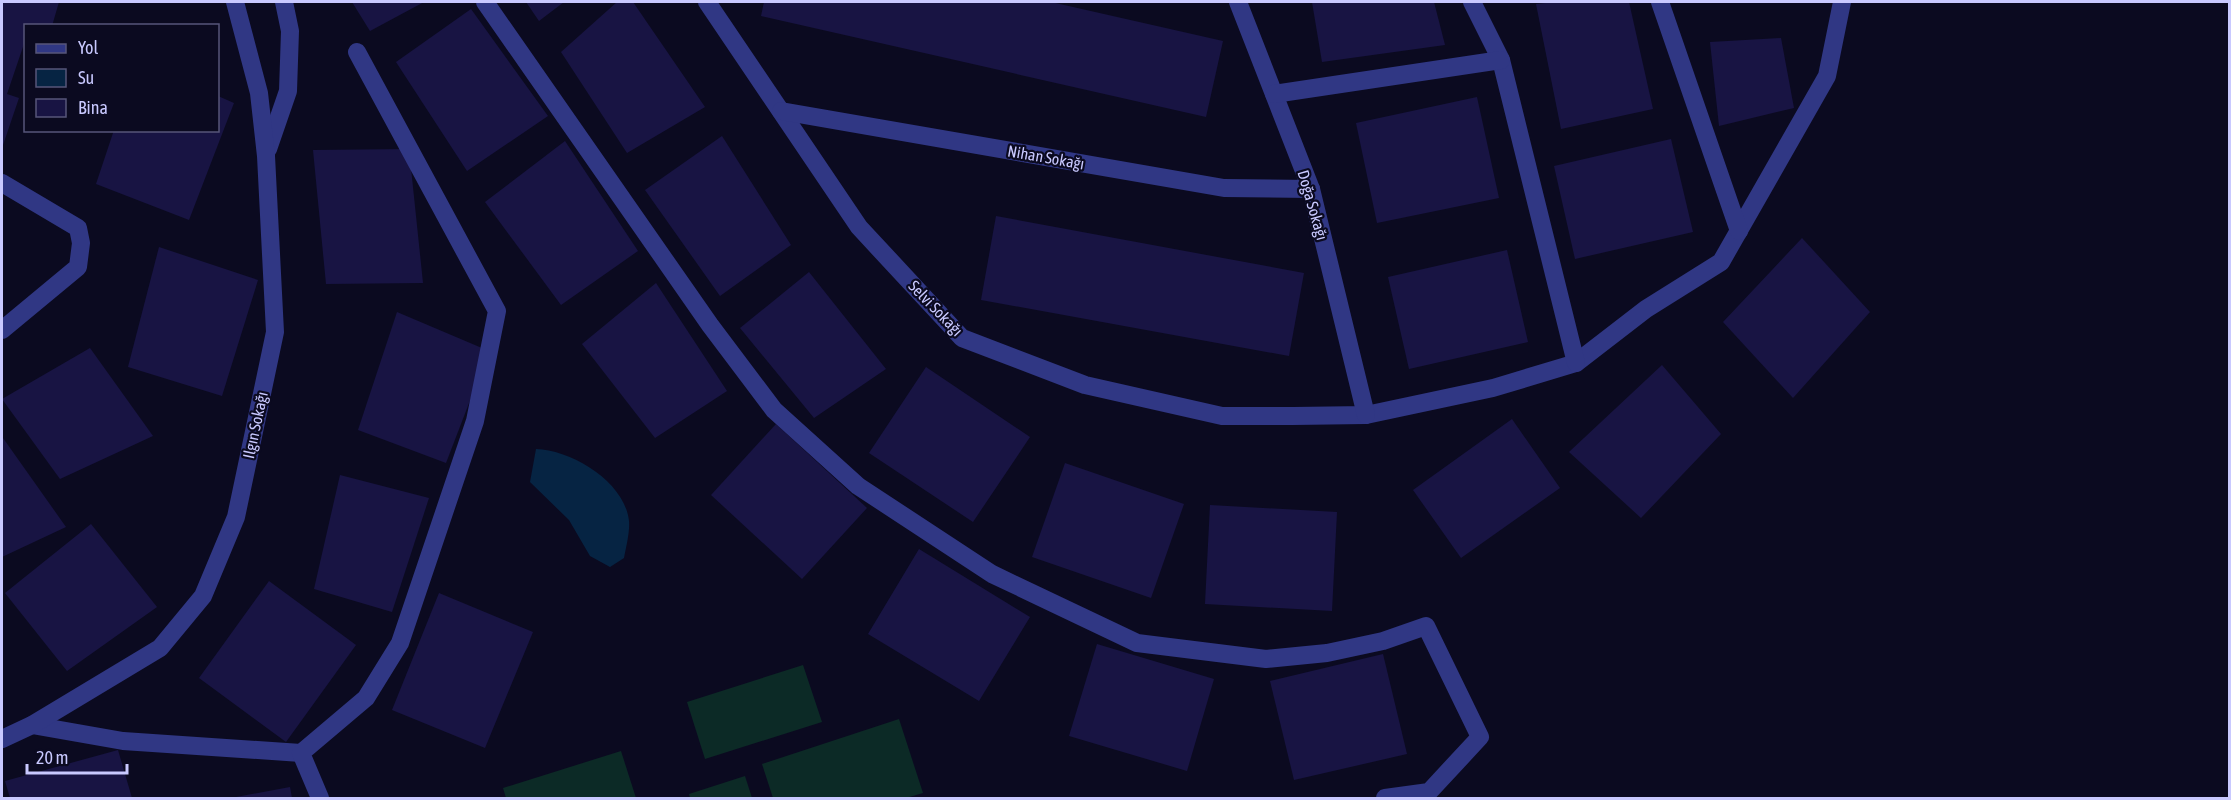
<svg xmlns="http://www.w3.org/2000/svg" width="2231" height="800" font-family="'Asap Condensed',sans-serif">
  <rect width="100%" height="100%" fill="#0b0a20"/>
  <g fill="#0c2a26">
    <polygon points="803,665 822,722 705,759 687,702"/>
    <polygon points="899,719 923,793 906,798 773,798 762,764"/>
    <polygon points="621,751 636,798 506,798 503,788"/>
    <polygon points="745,776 752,798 690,798 689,794"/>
  </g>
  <path fill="#062443" d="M536 449C572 450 625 482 629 521 630 532 626 547 624 558L610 567 590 556 569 520 530 482Z"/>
  <g fill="#181443">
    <polygon points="2,2 59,2 52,26 26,26 26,38 7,94 19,98 2,148"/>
    <polygon points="352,2 424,2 370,31"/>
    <polygon points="526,2 564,2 539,21"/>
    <polygon points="617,2 633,2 705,107 627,153 561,52"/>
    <polygon points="764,2 1051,2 1223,41 1206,117 761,16"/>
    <polygon points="1312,2 1434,2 1445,45 1322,62"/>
    <polygon points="1555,2 1629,2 1653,109 1561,129 1536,4"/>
    <polygon points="471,9 548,116 467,171 396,62"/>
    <polygon points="1781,38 1794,108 1719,126 1710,42"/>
    <polygon points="218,96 234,103 189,220 96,184 114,130 218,130"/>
    <polygon points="1477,97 1499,198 1377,223 1356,123"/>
    <polygon points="722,136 791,245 720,296 645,190"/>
    <polygon points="1671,139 1693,232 1575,259 1554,166"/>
    <polygon points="565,141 638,251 561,305 485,202"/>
    <polygon points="409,149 423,283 326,284 313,150"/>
    <polygon points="996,216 1304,273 1289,356 981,300"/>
    <polygon points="1802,238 1870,312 1793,398 1723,322"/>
    <polygon points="159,247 258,280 222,396 128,367"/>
    <polygon points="1507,250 1528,342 1409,369 1388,277"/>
    <polygon points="809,272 886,369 814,418 740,328"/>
    <polygon points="656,283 727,391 655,438 582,344"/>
    <polygon points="397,312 489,351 446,463 358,430"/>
    <polygon points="90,348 153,436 60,479 2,399"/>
    <polygon points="1662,365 1721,434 1641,518 1569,452"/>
    <polygon points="926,367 1030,437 973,522 869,453"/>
    <polygon points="1512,419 1560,488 1461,558 1413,490"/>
    <polygon points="776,424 867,508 802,579 711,495"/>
    <polygon points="3,438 66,527 2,557 2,439"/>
    <polygon points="1065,463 1184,504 1151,598 1032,557"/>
    <polygon points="340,475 429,498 392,612 314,589"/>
    <polygon points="1210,505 1337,512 1332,611 1205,604"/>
    <polygon points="91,524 157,607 67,671 5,593"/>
    <polygon points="919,549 1030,617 979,701 868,634"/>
    <polygon points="269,581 356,645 286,742 199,678"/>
    <polygon points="439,593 533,632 485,748 392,710"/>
    <polygon points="1097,644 1214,679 1187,771 1069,736"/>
    <polygon points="1383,654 1407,754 1294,780 1270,681"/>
    <polygon points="118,750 132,798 10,798 5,781"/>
    <polygon points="290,787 292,798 236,798 236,797"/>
  </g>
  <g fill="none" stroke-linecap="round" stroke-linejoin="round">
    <g stroke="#303784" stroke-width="18">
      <polyline points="485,2 710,325 774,410 858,486 992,574 1137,643 1266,659 1327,653 1383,641 1426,626 1480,737 1429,792 1385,798"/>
      <polyline points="707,2 859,227 962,338 1085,385 1222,416 1293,416 1366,415 1493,388 1576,363 1646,309 1721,262 1827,76 1842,2"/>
      <polyline points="1238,2 1311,189 1366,415"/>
      <polyline points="1472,2 1501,60 1576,363"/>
      <polyline points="1660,2 1739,231"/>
      <polyline points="1274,94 1501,60"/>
      <polyline points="781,111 1224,188 1311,189"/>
      <polyline points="268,149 288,91 290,31 284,2"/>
      <polyline points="2,183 78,228 81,243 78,267 2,330"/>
      <polyline points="32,725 123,741 301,753"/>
      <polyline points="2,739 32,725 160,648 203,596 236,517 275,332 266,156 259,93 235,2"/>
      <polyline points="320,798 301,753 366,698 400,643 475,421 497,311 357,52"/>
    </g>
  </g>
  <g text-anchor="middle" stroke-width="4.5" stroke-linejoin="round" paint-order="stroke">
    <g font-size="16" fill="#c9c9ff" stroke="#0b0a20">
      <text transform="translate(1046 157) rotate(10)" y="6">Nihan Sokağı</text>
      <text transform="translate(1313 205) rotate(74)" y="6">Doğa Sokağı</text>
      <text transform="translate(936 308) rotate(46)" y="6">Selvi Sokağı</text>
      <text transform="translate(255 425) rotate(-78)" y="6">Ilgın Sokağı</text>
    </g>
  </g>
  <rect width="2231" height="800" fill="none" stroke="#c9c9ff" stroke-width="6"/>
  <rect x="24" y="24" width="195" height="108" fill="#0b0a20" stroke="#575679" stroke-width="1.5"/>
  <rect x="36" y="44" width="30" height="9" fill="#303784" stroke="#575679" stroke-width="1.5"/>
  <text x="78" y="54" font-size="18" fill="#c9c9ff">Yol</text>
  <rect x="36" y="69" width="30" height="18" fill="#062443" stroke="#575679" stroke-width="1.5"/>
  <text x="78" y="84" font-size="18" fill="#c9c9ff">Su</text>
  <rect x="36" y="99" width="30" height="18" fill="#181443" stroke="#575679" stroke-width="1.5"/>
  <text x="78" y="114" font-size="18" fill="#c9c9ff">Bina</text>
  <path d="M27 764v9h100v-9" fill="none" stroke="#c9c9ff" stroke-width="3"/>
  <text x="36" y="764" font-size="18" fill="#c9c9ff" stroke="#0b0a20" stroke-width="4.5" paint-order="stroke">20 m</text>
</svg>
